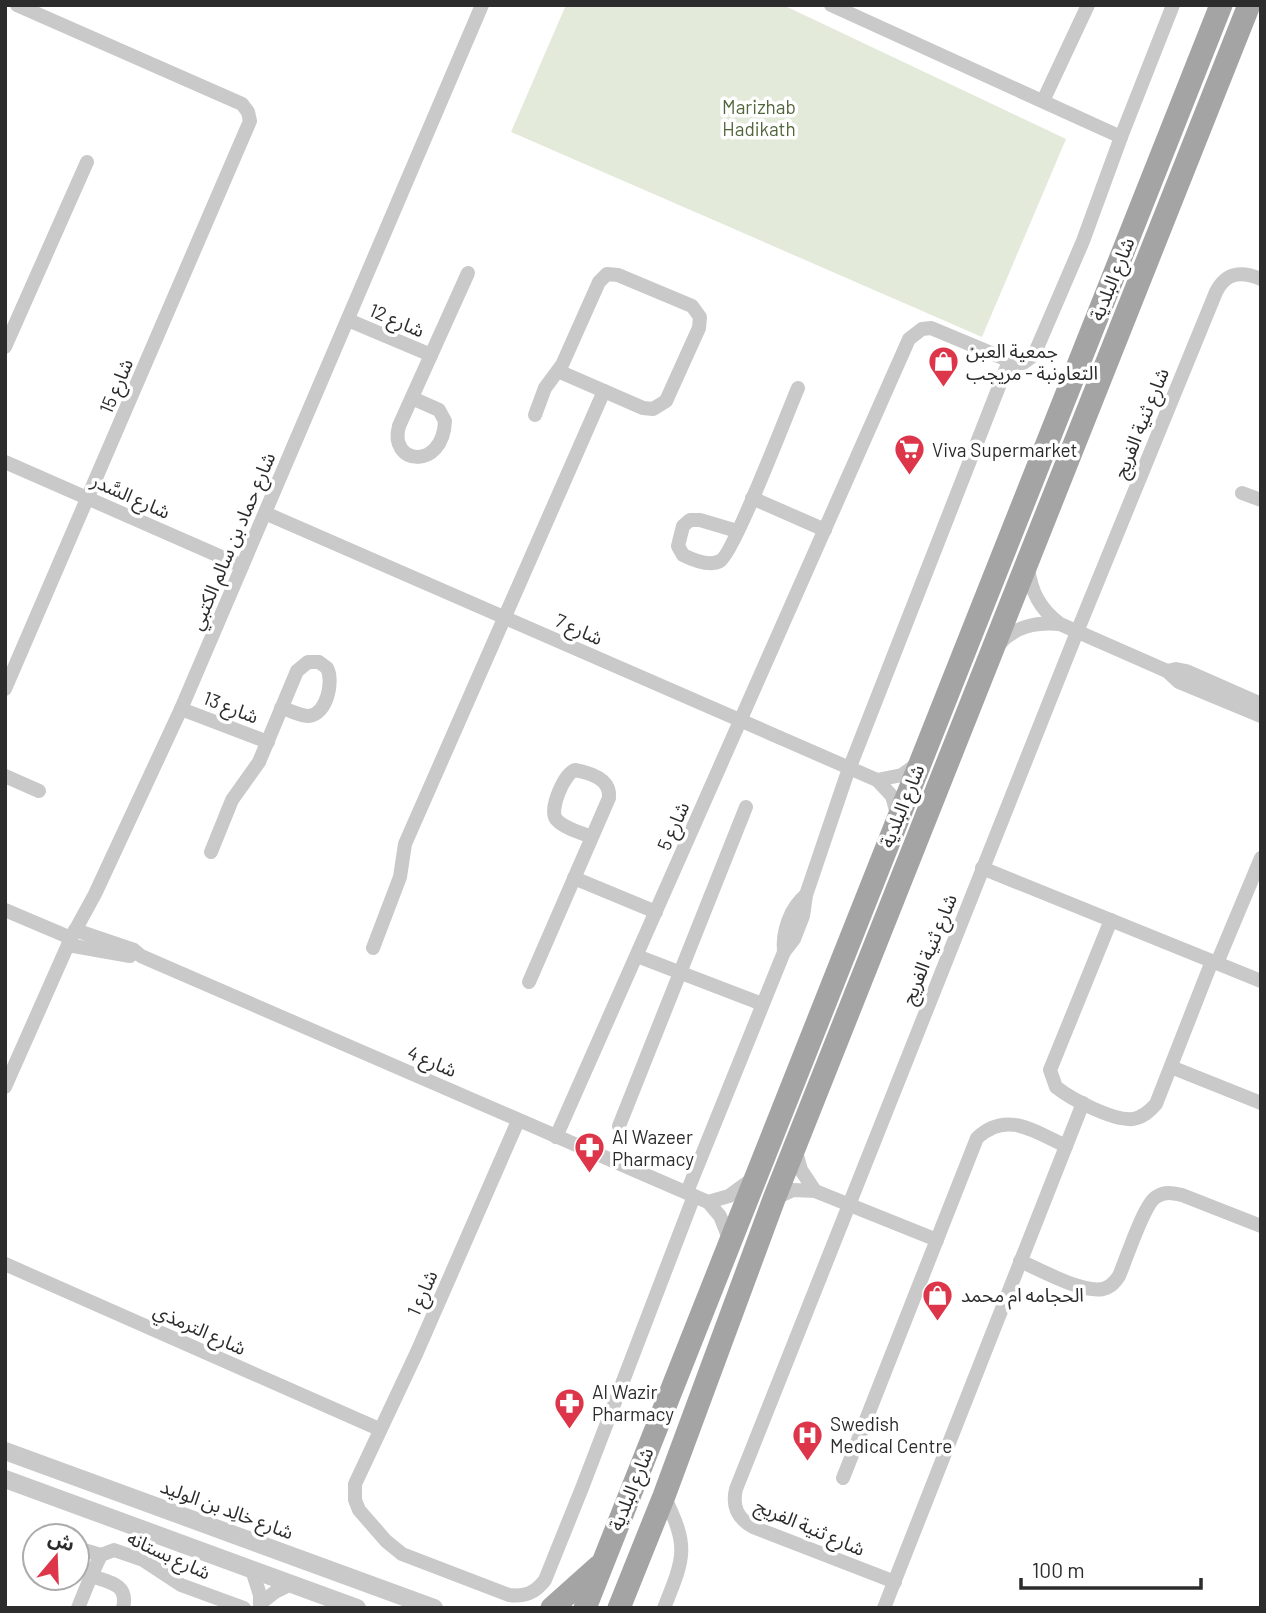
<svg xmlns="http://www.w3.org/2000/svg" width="1266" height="1613" font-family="Barlow,'Noto Sans Arabic',sans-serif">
  <rect width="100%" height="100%" fill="#fff"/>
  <polygon fill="#e3eada" points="566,5 783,5 1066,139 982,337 511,132"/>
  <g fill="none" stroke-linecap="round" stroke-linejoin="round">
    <g stroke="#c9c9c9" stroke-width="14">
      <polyline points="831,5 1121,137"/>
      <polyline points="1043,101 1088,5"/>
      <polyline points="348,320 431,355"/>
      <polyline points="5,347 87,162"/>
      <path d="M412 398 439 410 445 421C443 471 388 465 399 426L468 273"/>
      <polyline points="535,415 545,388 562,365 599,282 607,274 618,275 692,306 700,317 699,328 666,401 653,409 643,408 558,371"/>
      <polyline points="5,462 242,566"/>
      <polyline points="1242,493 1261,500"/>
      <polyline points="752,498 825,530"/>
      <polyline points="265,513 877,780 892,796 898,817"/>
      <path d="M737 531 700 520H690L683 526 678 546 683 555C693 560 709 567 720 561 733 555 788 411 798 388"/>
      <path d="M1028 567C1031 592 1040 609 1060 624L1167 671 1179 682 1261 716"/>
      <path d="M998 645C1015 626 1036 622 1060 624"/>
      <polyline points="1167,671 1176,669 1186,671 1261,704"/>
      <polyline points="5,689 250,121 248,112 242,104 17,5"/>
      <polyline points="181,709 268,742"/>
      <polyline points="5,776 39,791"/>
      <polyline points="877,780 902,775 917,764"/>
      <path d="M211 852 232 800 259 762 297 671 308 662H319L327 668C334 681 327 714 309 716 300 716 290 710 281 708"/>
      <polyline points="982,868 1261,981"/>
      <polyline points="574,878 656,912"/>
      <polyline points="5,910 71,938"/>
      <path d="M1111 920 1050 1070 1056 1087C1071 1099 1113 1121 1133 1119 1143 1117 1149 1112 1156 1104L1212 961"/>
      <polyline points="75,930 134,950 141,956 157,963 708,1202 720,1216 730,1241"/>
      <polyline points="68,945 130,956"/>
      <polyline points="373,948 400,877 405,844 604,391"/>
      <path d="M784 952C782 932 790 908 806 895"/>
      <polyline points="637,956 762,1004"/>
      <polyline points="1217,963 1261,858"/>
      <path d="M529 982 609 798C611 779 591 773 575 770 564 774 549 809 556 819 563 828 582 833 592 837"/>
      <polyline points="1171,1067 1261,1103"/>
      <polyline points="5,1087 71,938 95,894 181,709 482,5"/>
      <path d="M518 1121 417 1352 355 1484V1500L359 1510 386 1541 402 1554 509 1595C525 1597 535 1593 545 1580L582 1488 694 1196"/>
      <polyline points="619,1126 746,807"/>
      <polyline points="556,1137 909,339 922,329 931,328 1015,363 1023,363 1034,355 1083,241 1121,137 1173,5"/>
      <polyline points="795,1148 801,1170 815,1191"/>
      <polyline points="687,1192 784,952 794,939 803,916 806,895 846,777 1009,361"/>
      <polyline points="775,1198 793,1190 815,1191 937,1240"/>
      <polyline points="708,1202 729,1196 751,1180"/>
      <path d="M1020 1261C1041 1270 1081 1293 1103 1289 1111 1287 1115 1282 1119 1276 1126 1260 1144 1204 1156 1197 1165 1191 1173 1193 1182 1195L1261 1226"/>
      <polyline points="5,1264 379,1429"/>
      <path d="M843 1478 977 1138C1007 1110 1035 1132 1066 1146"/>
      <path d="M664 1496C689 1547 685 1556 664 1608"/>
      <polyline points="77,1548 101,1555"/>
      <polyline points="252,1570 260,1595 260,1608"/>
      <polyline points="91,1576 101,1555 114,1550 143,1560 181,1585 244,1608"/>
      <path d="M895 1582 753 1527C737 1518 732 1506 736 1489L1077 632 1216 292C1226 272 1241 271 1261 279"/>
      <polyline points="261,1603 275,1592 291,1584"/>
      <path d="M78 1608 91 1576C109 1582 129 1584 123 1608"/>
      <polyline points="884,1608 1083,1103"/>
    </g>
    <g stroke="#c9c9c9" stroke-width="18">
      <polyline points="5,1451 434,1608"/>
      <polyline points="5,1479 357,1608"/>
    </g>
    <g stroke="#a4a4a4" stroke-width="23">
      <polyline points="552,1608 599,1566"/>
      <polyline points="585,1608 1221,5"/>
      <polyline points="619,1608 664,1496 774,1199 1249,5"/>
    </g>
  </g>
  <defs>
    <symbol id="shop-pin" viewBox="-11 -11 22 30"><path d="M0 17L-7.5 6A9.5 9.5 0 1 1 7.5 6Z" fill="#dd354a" stroke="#fff"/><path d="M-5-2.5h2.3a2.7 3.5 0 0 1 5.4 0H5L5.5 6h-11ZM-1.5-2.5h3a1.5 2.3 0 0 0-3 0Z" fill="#fff"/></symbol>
    <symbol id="supermarket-pin" viewBox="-11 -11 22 30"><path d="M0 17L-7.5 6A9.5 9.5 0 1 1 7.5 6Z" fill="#dd354a" stroke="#fff"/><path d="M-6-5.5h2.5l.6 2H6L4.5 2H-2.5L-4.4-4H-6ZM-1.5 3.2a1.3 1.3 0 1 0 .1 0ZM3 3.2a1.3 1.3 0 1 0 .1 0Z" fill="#fff"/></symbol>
    <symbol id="pharmacy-pin" viewBox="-11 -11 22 30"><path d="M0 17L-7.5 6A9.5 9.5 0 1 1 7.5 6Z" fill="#dd354a" stroke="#fff"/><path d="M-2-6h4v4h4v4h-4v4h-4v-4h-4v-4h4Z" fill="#fff"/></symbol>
    <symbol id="hospital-pin" viewBox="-11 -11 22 30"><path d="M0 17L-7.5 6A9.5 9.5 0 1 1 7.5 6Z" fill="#dd354a" stroke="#fff"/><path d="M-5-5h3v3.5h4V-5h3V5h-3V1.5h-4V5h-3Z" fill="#fff"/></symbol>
  </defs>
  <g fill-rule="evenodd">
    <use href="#shop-pin" x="926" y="344" width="35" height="47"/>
    <use href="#supermarket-pin" x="892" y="432" width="35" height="47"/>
    <use href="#pharmacy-pin" x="572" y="1130" width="35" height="47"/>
    <use href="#shop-pin" x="920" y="1278" width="35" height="47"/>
    <use href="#pharmacy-pin" x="552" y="1386" width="35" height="47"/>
    <use href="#hospital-pin" x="790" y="1418" width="35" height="47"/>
  </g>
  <g text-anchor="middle" stroke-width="7" stroke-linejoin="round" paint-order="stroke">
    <g font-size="19" fill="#52663c" stroke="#fff">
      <text x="759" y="114">Marizhab<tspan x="759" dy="22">Hadikath</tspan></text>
    </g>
    <g font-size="19" fill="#2c2c2c" stroke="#fff">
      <text transform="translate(1112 279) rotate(-68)" y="7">شارع البلدية</text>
      <text transform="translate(397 320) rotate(23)" y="7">شارع 12</text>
      <text transform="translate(116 386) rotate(-67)" y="7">شارع 15</text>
      <text transform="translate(1141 423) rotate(-68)" y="7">شارع ثنية الفريج</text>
      <text transform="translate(131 496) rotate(24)" y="7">شارع السَّدر</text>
      <text transform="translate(232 541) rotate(-67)" y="7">شارع حماد بن سالم الكتبي</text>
      <text transform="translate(579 629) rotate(24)" y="7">شارع 7</text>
      <text transform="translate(231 707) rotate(21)" y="7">شارع 13</text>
      <text transform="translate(902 806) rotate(-68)" y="7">شارع البلدية</text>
      <text transform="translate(673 826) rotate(-66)" y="7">شارع 5</text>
      <text transform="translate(929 949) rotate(-68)" y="7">شارع ثنية الفريج</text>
      <text transform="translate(432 1061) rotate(23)" y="7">شارع 4</text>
      <text transform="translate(422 1293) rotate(-66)" y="7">شارع 1</text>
      <text transform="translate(200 1329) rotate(24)" y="7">شارع الترمذي</text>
      <text transform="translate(631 1489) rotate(-68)" y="7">شارع البلدية</text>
      <text transform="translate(227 1509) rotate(20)" y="7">شارع خالِد بن الوليد</text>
      <text transform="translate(810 1527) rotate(23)" y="7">شارع ثنية الفريج</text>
      <text transform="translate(169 1555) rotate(25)" y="7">شارع بستانه</text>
    </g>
    <g font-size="19" fill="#2c2c2c" stroke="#fff" text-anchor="start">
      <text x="966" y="358">جمعية العبن<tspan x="966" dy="22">التعاونبة - مريجب</tspan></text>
      <text x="932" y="457">Viva Supermarket</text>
      <text x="612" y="1144">Al Wazeer<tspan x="612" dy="22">Pharmacy</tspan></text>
      <text x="961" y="1302">الحجامه ام محمد</text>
      <text x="592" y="1399">Al Wazir<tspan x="592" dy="22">Pharmacy</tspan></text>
      <text x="830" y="1431">Swedish<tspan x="830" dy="22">Medical Centre</tspan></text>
    </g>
  </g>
  <rect width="1266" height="1613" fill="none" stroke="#2c2c2c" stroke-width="14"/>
  <g transform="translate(56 1557) rotate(19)"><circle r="33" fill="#ffffff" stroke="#ababab" stroke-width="2"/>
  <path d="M0-5L12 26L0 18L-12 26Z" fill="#dd354a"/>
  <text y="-10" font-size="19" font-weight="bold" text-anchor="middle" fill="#2c2c2c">ش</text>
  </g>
  <path d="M1021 1578v10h180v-10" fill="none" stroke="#2c2c2c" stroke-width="3.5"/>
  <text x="1032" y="1578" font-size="21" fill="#2c2c2c" stroke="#ffffff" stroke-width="5" paint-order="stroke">100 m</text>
</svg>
